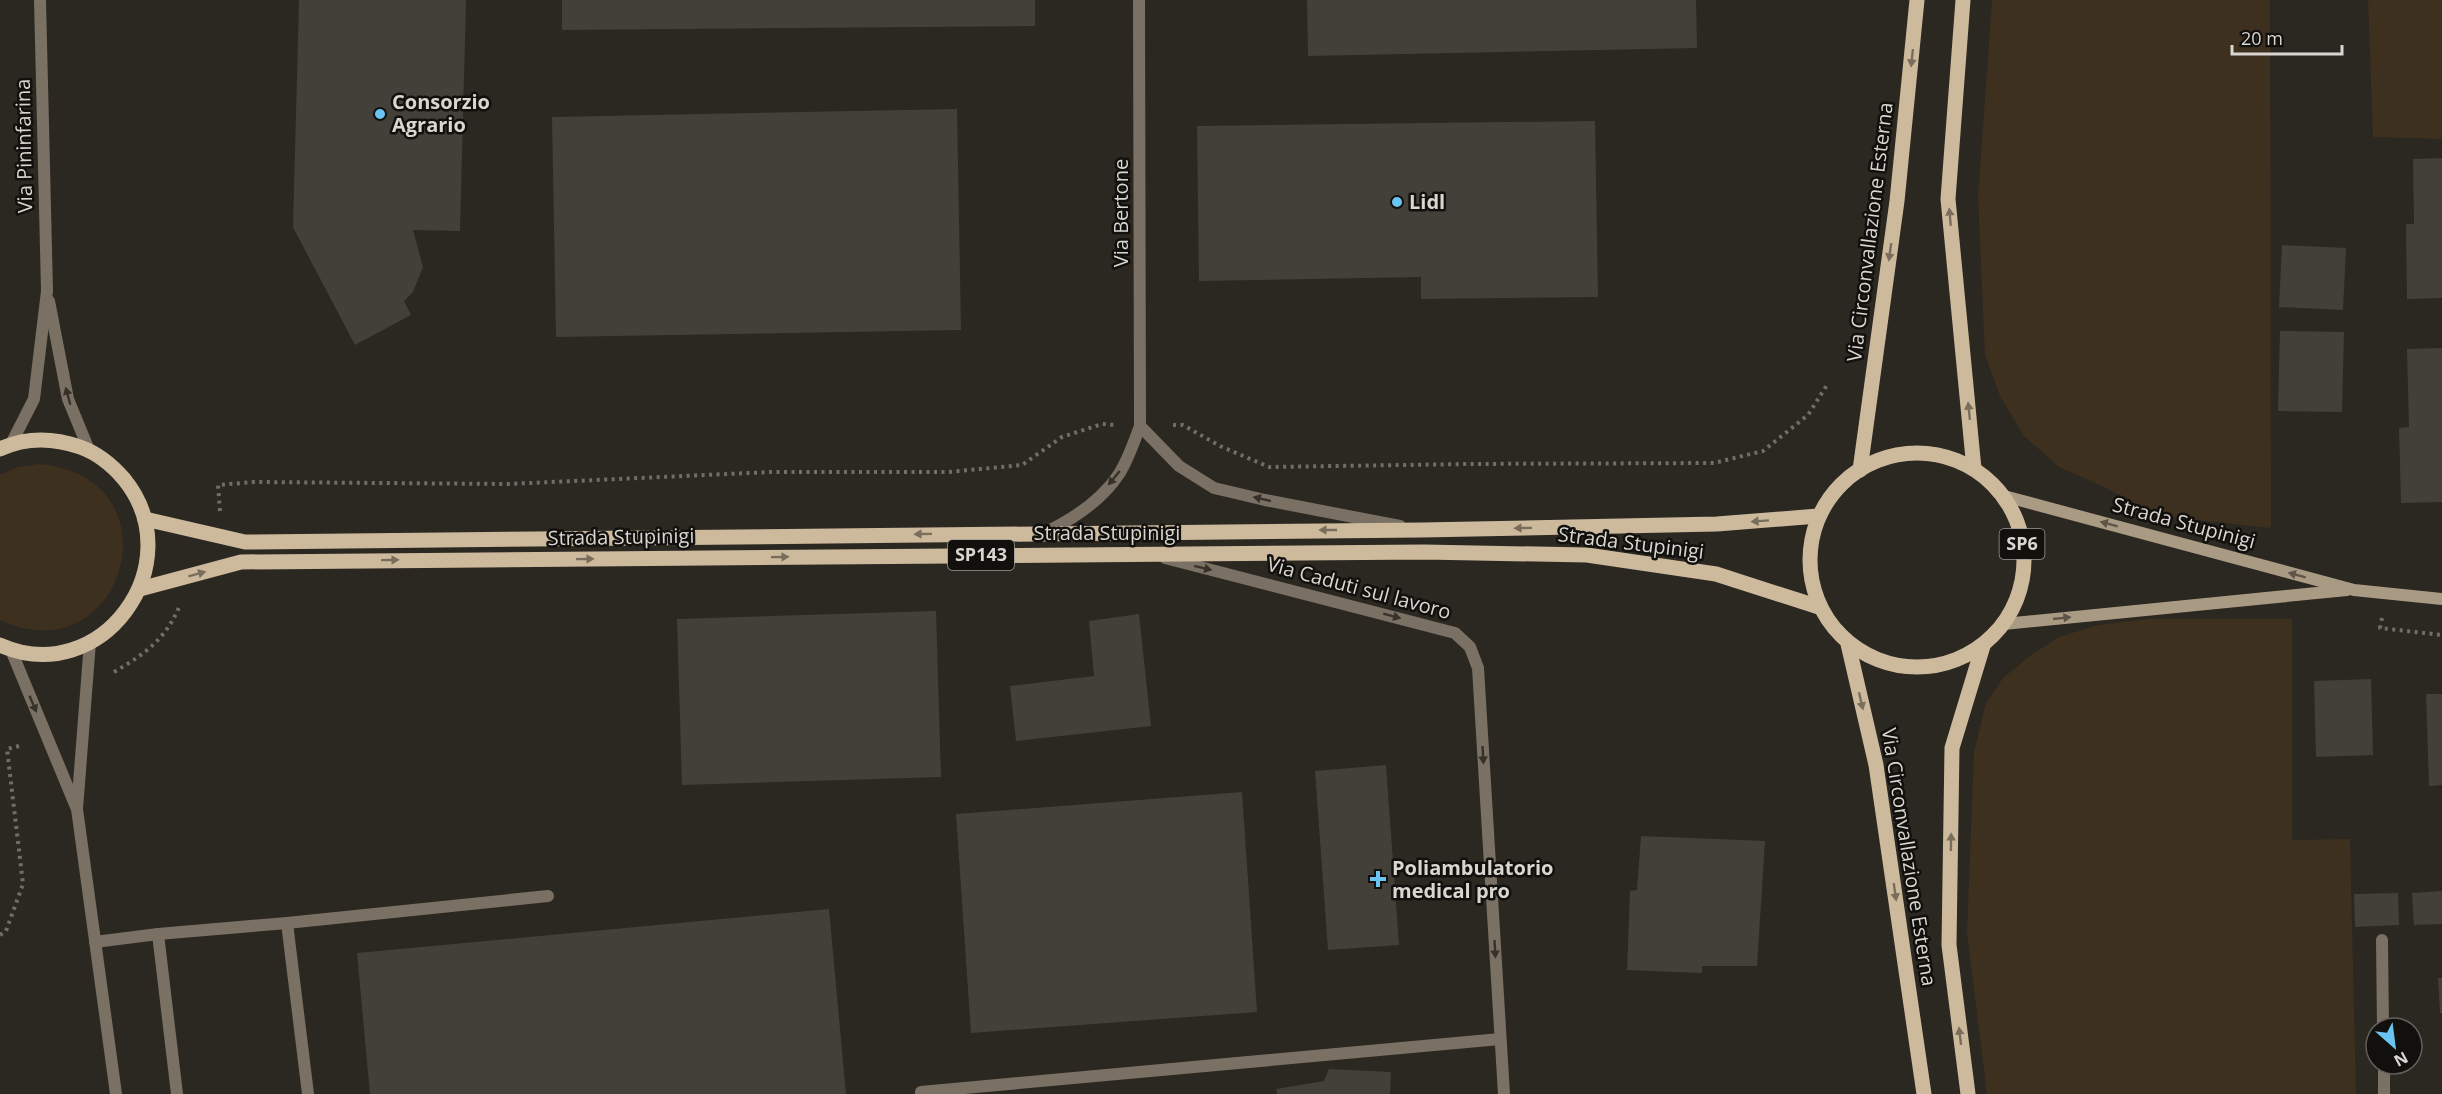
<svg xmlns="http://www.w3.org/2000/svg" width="2442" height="1094" font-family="'Open Sans',sans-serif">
  <rect width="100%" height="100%" fill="#2b2721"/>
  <g fill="#3d301e">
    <polygon points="1992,0 2270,0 2271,528 2176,518 2134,503 2104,487 2059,467 2024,436 2000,396 1985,355 1978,196"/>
    <polygon points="2368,0 2442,0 2442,139 2373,137"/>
    <path d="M39 464C183 477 123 678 0 620V475L18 467Z"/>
    <polygon points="2149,619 2292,619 2292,840 2350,839 2356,1094 1987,1094 1967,933 1974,752 1986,703 2003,678 2031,655 2059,637 2098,625"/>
  </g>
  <g fill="#433f39">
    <polygon points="299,0 466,0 460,231 413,230 423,267 413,292 404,301 411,315 355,345 293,227"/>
    <polygon points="562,0 1035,0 1035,26 562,30"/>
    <polygon points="1307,0 1696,0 1697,48 1308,56"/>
    <polygon points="957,109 961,330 556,337 552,117"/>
    <polygon points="1595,121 1598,297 1421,299 1421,277 1199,281 1197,126"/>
    <polygon points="2442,158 2442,298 2407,299 2406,224 2414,224 2413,159"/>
    <polygon points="2282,245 2346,248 2343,310 2279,307"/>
    <polygon points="2280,331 2344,332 2342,412 2278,411"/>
    <polygon points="2442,348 2442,502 2401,503 2399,428 2409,427 2407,349"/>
    <polygon points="936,611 941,777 682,785 677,619"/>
    <polygon points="1139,614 1151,726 1016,741 1010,686 1094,676 1089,621"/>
    <polygon points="2371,679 2373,755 2316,757 2314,681"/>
    <polygon points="2426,694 2442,694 2442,785 2429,786"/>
    <polygon points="1386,765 1399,945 1328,950 1315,771"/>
    <polygon points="1242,792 1257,1012 971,1033 956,814"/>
    <polygon points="1641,836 1765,841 1757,966 1702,966 1702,973 1627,970 1630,891 1637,890"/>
    <polygon points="2442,891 2442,924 2414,925 2412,893"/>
    <polygon points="2398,893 2399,925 2355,927 2354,894"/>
    <polygon points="829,909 846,1094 370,1094 357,953"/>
    <polygon points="2438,978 2442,978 2442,1013 2440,1013"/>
    <polygon points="1329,1069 1391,1072 1390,1094 1277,1094 1276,1089 1324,1081"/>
  </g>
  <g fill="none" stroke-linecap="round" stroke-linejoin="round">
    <g stroke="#716e69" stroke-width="4" stroke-dasharray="3 4.5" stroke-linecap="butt">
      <polyline points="1173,425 1183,425 1220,446 1269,467 1470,464 1714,463 1763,451 1808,415 1827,385"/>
      <polyline points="220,511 218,485 254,482 508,484 771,472 949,472 1022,465 1062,437 1102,424 1115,425"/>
      <polyline points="2382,618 2380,628 2442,635"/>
      <path d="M114 672C145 654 166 639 180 605"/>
      <polyline points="0,935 6,931 23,884 7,749 23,745"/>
    </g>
    <g stroke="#7a7063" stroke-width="12">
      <polyline points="287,923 308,1094"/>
      <polyline points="158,934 177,1094"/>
      <polyline points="95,942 158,934 287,923 548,896"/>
    </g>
    <g stroke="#7a7063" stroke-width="12">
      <polyline points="49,301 68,399 89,450"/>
      <polyline points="1140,426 1179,466 1214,488 1265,500 1400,526"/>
      <polyline points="11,444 34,399 47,291 40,0"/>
      <path d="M1046 532C1073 519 1102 500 1119 474 1128 460 1134 442 1140 426L1139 0"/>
      <polyline points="1165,558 1455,633 1470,647 1478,668 1504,1094"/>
      <polyline points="90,642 77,809 116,1094"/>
      <polyline points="11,650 76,807"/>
      <polyline points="2382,940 2383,1028"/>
      <polyline points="2384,1064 2384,1094"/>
      <polyline points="921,1094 921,1092 1500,1039"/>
    </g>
    <g stroke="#a99a84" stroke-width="12">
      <polyline points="2004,496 2354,590 2442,599"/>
      <polyline points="2004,624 2347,590"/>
    </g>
    <g stroke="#cdba9d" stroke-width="15">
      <polyline points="1963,0 1948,199 1974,469"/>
      <path d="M0 449C26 437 54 438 80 447 97 453 112 465 124 479 193 564 101 690 0 645"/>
      <circle cx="1917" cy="560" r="107"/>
      <polyline points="1860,470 1897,201 1917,0"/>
      <polyline points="145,519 245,542 1422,530 1717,524 1818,516"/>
      <polyline points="140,589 241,562 1424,552 1587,555 1716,574 1819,607"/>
      <polyline points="1848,644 1876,765 1924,1094"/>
      <polyline points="1968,1094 1949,945 1952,748 1983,646"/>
    </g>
  </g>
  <defs><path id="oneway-solid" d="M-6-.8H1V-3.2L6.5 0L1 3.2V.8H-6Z" transform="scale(1.5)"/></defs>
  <g fill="#796e5c">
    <use href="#oneway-solid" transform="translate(1912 58) rotate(96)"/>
    <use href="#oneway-solid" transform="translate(1950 217) rotate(-95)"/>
    <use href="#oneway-solid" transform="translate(1890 252) rotate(98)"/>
    <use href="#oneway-solid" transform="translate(1969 411) rotate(-96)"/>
    <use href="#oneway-solid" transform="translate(1760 521) rotate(176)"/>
    <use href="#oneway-solid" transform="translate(1523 528) rotate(179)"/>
    <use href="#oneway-solid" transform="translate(1328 530) rotate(180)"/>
    <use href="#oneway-solid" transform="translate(923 534) rotate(179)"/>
    <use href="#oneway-solid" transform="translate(780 557) rotate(-1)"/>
    <use href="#oneway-solid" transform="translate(585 559) rotate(-1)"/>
    <use href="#oneway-solid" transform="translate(390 560) rotate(-1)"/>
    <use href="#oneway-solid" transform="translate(197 574) rotate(-15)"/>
    <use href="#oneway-solid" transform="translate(1861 701) rotate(77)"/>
    <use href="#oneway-solid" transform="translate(1951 842) rotate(-89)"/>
    <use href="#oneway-solid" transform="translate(1895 892) rotate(82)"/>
    <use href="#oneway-solid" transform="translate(1960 1036) rotate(-97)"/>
  </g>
  <g fill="#36322b">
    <use href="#oneway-solid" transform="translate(68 396) rotate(-105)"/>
    <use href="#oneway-solid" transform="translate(1114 478) rotate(129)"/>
    <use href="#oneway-solid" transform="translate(1262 499) rotate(-167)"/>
    <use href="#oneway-solid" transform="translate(1203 568) rotate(14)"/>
    <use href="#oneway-solid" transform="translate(1392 616) rotate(15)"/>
    <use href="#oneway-solid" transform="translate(33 704) rotate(67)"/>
    <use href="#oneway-solid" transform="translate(1483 755) rotate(87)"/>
    <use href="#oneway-solid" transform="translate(1495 949) rotate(87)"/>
  </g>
  <g fill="#5e5548">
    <use href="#oneway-solid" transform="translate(2109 524) rotate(-165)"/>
    <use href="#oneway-solid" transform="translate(2297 575) rotate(-165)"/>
    <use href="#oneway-solid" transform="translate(2062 618) rotate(-6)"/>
  </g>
  <g fill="#69c4f1" stroke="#12100d" stroke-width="2">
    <circle cx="380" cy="114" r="6"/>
    <circle cx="1397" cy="202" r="6"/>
    <path d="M1375 870h6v6h6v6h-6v6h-6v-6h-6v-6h6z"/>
  </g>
  <g text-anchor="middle" stroke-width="5" stroke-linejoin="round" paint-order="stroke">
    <g fill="#12100d" stroke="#9d9b97" stroke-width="1.5">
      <rect x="1999.5" y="529" width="45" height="30" rx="4.5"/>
      <rect x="948" y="540" width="66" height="30" rx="4.5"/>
    </g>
    <g font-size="18" font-weight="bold" fill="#d9d6d2">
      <text x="2022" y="550">SP6</text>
      <text x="981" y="561">SP143</text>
    </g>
    <g font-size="20" font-weight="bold" fill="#d9d6d2" stroke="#12100d" text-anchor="start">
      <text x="392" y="109">Consorzio<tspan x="392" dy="23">Agrario</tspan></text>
      <text x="1409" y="209">Lidl</text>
      <text x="1392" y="875">Poliambulatorio<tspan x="1392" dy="23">medical pro</tspan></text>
    </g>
    <g font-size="20" fill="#d9d6d2" stroke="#12100d">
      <text transform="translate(24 146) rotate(-91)" y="7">Via Pininfarina</text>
      <text transform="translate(1121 213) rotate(-90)" y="7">Via Bertone</text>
      <text transform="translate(1870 232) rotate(-83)" y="7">Via Circonvallazione Esterna</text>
      <text transform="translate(2184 523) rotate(15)" y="7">Strada Stupinigi</text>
      <text x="1107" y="540">Strada Stupinigi</text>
      <text transform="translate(621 537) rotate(-1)" y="7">Strada Stupinigi</text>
      <text transform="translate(1631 543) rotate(7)" y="7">Strada Stupinigi</text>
      <text transform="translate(1359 588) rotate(15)" y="7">Via Caduti sul lavoro</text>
      <text transform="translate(1909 857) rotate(81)" y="7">Via Circonvallazione Esterna</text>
    </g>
  </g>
  <g transform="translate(2394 1046) rotate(152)"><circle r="28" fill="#12100d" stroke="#625f5c" stroke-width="1.5"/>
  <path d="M0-4.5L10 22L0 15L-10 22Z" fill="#69c4f1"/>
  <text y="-9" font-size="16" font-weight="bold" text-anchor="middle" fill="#d9d6d2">N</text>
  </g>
  <path d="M2232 45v9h110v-9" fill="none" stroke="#d9d6d2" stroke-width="3"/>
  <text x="2241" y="45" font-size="18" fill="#d9d6d2" stroke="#12100d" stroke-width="4.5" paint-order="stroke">20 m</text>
</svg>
